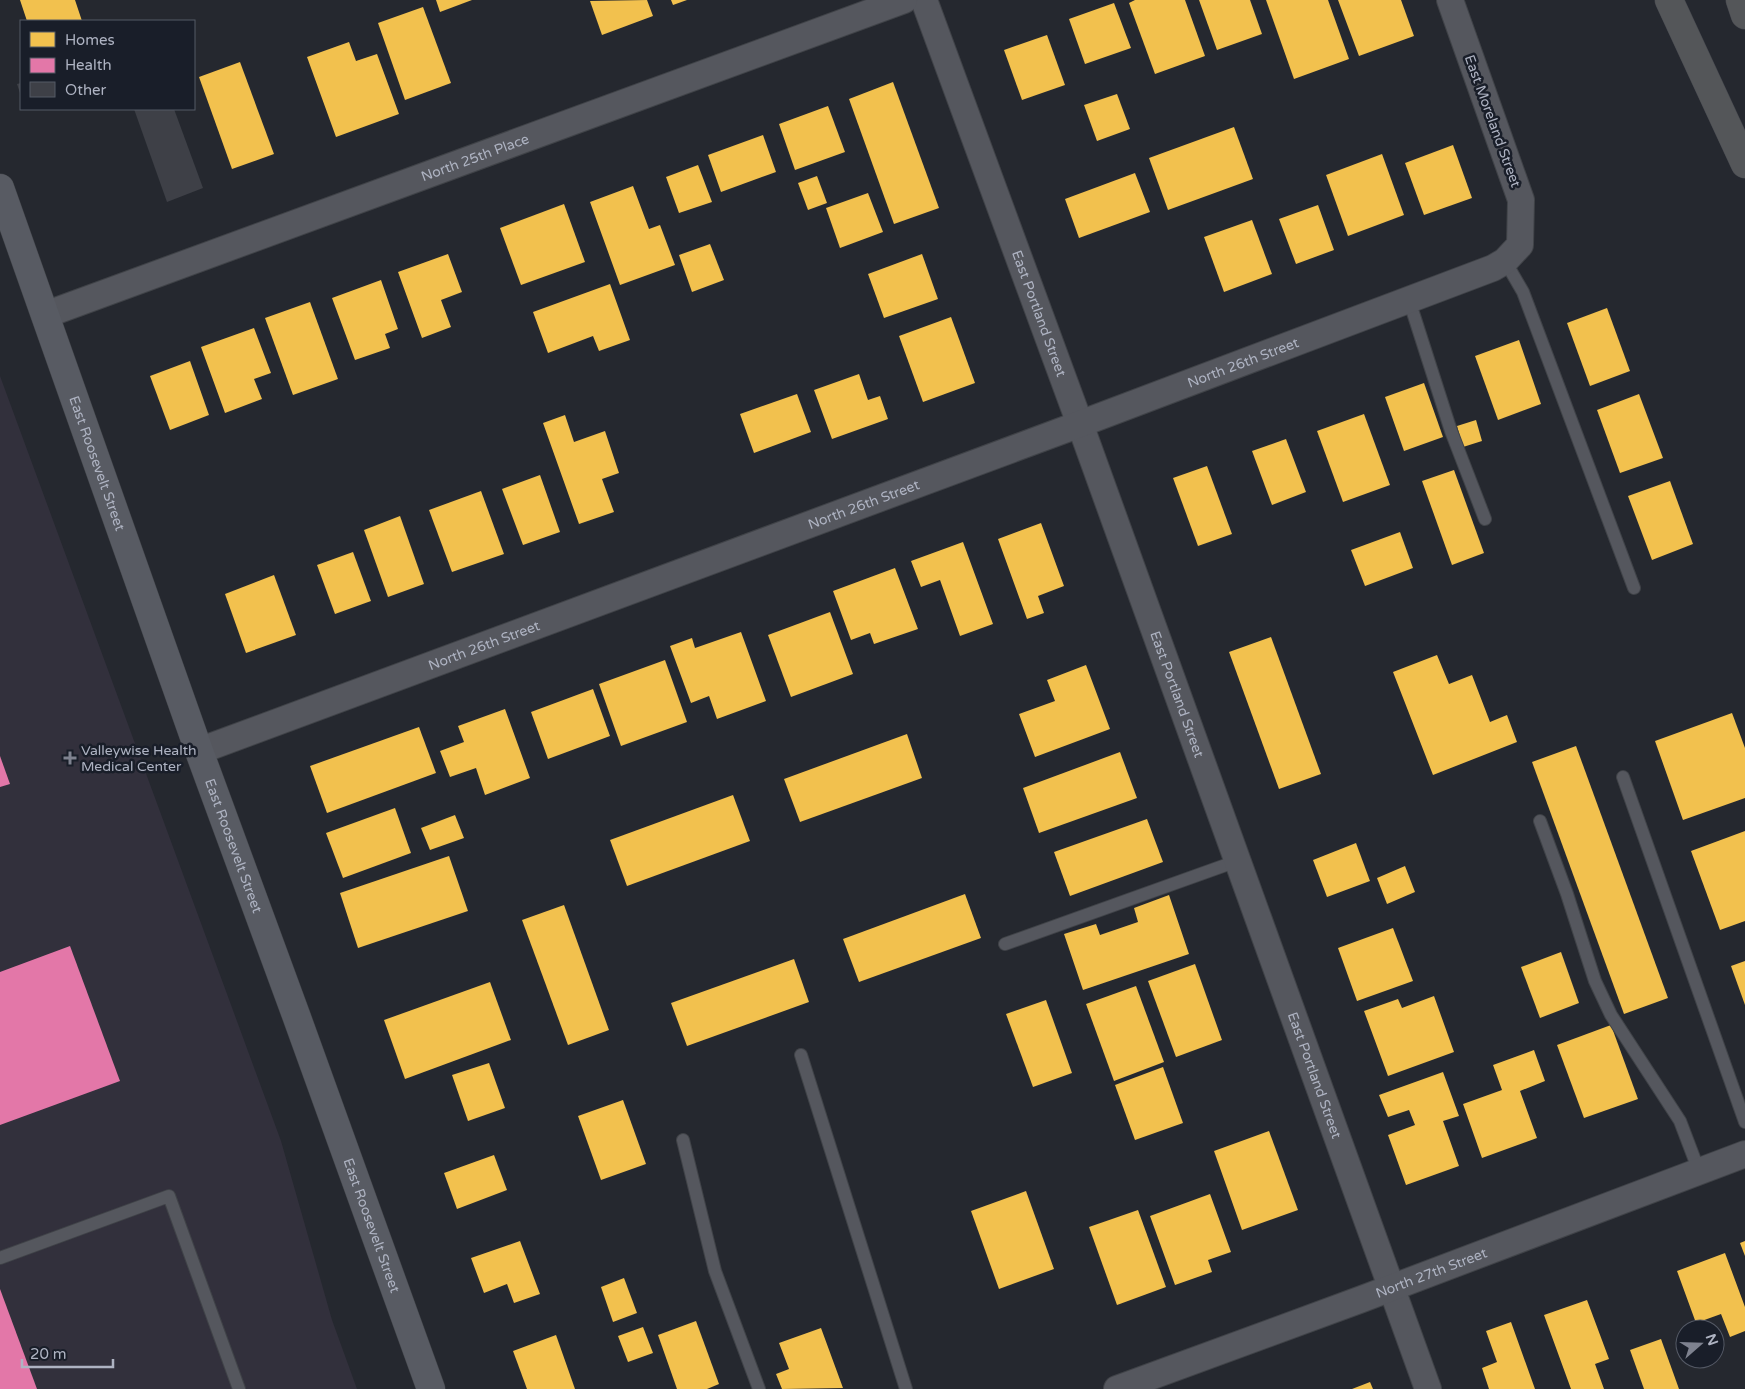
<svg xmlns="http://www.w3.org/2000/svg" width="1745" height="1389" font-family="'Varela Round',sans-serif">
  <rect width="100%" height="100%" fill="#25282f"/>
  <polygon fill="#32303c" points="0,376 281,1141 332,1320 357,1389 0,1389"/>
  <g fill="#f2c14e">
    <polygon points="20,0 75,0 82,21 27,21"/>
    <polygon points="436,0 472,0 440,12"/>
    <polygon points="647,0 653,16 602,35 590,1"/>
    <polygon points="671,0 687,0 673,5"/>
    <polygon points="1135,0 1185,0 1205,56 1155,74 1129,3"/>
    <polygon points="1199,0 1250,0 1262,34 1217,50"/>
    <polygon points="1266,0 1328,0 1349,59 1294,79"/>
    <polygon points="1338,0 1401,0 1414,36 1359,56"/>
    <polygon points="1114,3 1131,48 1085,64 1069,19"/>
    <polygon points="423,7 451,83 405,100 378,23"/>
    <polygon points="1047,35 1065,85 1022,100 1004,50"/>
    <polygon points="349,42 356,61 377,54 399,114 336,137 307,57"/>
    <polygon points="240,62 274,154 232,169 199,77"/>
    <polygon points="893,82 939,208 894,224 849,99"/>
    <polygon points="1117,94 1130,129 1097,141 1084,105"/>
    <polygon points="828,106 845,152 795,170 779,124"/>
    <polygon points="1234,127 1253,179 1168,210 1149,158"/>
    <polygon points="763,135 776,172 721,192 708,155"/>
    <polygon points="1453,145 1472,198 1424,215 1405,163"/>
    <polygon points="1382,154 1404,215 1348,236 1326,175"/>
    <polygon points="698,165 712,202 679,213 666,177"/>
    <polygon points="1135,173 1150,212 1079,238 1065,199"/>
    <polygon points="817,176 827,203 808,210 798,183"/>
    <polygon points="633,186 649,229 660,225 675,265 620,285 590,202"/>
    <polygon points="868,193 883,232 840,248 826,208"/>
    <polygon points="564,204 585,262 521,285 500,228"/>
    <polygon points="1318,205 1334,250 1296,264 1279,219"/>
    <polygon points="1252,220 1272,274 1224,292 1204,237"/>
    <polygon points="710,244 724,280 692,292 679,255"/>
    <polygon points="448,254 462,292 441,300 451,327 422,338 398,272"/>
    <polygon points="922,254 938,299 884,318 868,274"/>
    <polygon points="381,280 398,329 385,334 390,348 355,360 332,298"/>
    <polygon points="610,284 630,340 599,351 593,336 548,353 533,312"/>
    <polygon points="310,302 338,379 293,395 265,318"/>
    <polygon points="1607,308 1630,371 1590,386 1567,323"/>
    <polygon points="951,317 975,383 923,402 899,336"/>
    <polygon points="254,328 271,373 254,379 262,399 225,413 201,347"/>
    <polygon points="1519,340 1541,404 1498,420 1475,356"/>
    <polygon points="190,361 209,415 170,430 150,376"/>
    <polygon points="859,374 868,400 880,396 888,419 832,439 814,390"/>
    <polygon points="1424,383 1443,437 1404,451 1385,397"/>
    <polygon points="797,394 811,432 754,453 740,414"/>
    <polygon points="1639,394 1663,458 1620,473 1597,410"/>
    <polygon points="1364,414 1390,485 1343,502 1317,431"/>
    <polygon points="565,415 574,442 605,431 619,473 602,479 614,512 579,524 543,423"/>
    <polygon points="1476,420 1482,441 1463,447 1457,426"/>
    <polygon points="1286,439 1306,492 1272,505 1252,451"/>
    <polygon points="1207,466 1232,534 1198,546 1173,478"/>
    <polygon points="1454,470 1484,553 1452,565 1422,481"/>
    <polygon points="540,475 560,532 523,545 502,489"/>
    <polygon points="1670,481 1693,544 1652,560 1628,496"/>
    <polygon points="481,491 504,554 452,572 429,510"/>
    <polygon points="400,516 424,584 388,597 364,530"/>
    <polygon points="1041,523 1064,586 1038,596 1044,613 1027,619 998,539"/>
    <polygon points="1400,532 1413,568 1365,586 1351,550"/>
    <polygon points="963,542 993,624 960,636 940,580 921,587 911,561"/>
    <polygon points="353,552 371,601 335,614 317,565"/>
    <polygon points="895,568 918,629 874,644 870,633 851,640 833,591"/>
    <polygon points="274,575 296,635 246,653 225,594"/>
    <polygon points="830,612 853,674 791,697 768,635"/>
    <polygon points="741,632 766,701 717,719 709,696 691,703 670,646 692,638 695,648"/>
    <polygon points="1271,637 1321,774 1279,789 1229,652"/>
    <polygon points="1437,655 1449,684 1472,675 1490,722 1507,715 1517,742 1433,775 1393,672"/>
    <polygon points="665,660 687,722 621,746 599,684"/>
    <polygon points="1086,665 1110,729 1035,757 1019,714 1055,701 1047,680"/>
    <polygon points="593,689 610,736 548,759 531,712"/>
    <polygon points="505,709 530,778 485,795 476,768 450,777 440,751 464,742 458,726"/>
    <polygon points="1732,713 1745,748 1745,798 1683,820 1655,741"/>
    <polygon points="419,727 436,773 327,813 310,766"/>
    <polygon points="907,734 922,778 800,822 784,779"/>
    <polygon points="1576,746 1668,998 1624,1014 1532,762"/>
    <polygon points="1120,752 1137,798 1039,833 1023,788"/>
    <polygon points="733,795 750,841 627,886 610,840"/>
    <polygon points="395,808 411,853 343,878 326,833"/>
    <polygon points="455,815 464,838 430,850 421,828"/>
    <polygon points="1147,819 1163,862 1070,896 1054,852"/>
    <polygon points="1745,831 1745,921 1720,930 1691,851"/>
    <polygon points="1356,843 1370,881 1327,897 1313,860"/>
    <polygon points="449,856 468,911 358,948 340,893"/>
    <polygon points="1405,866 1415,892 1387,904 1377,878"/>
    <polygon points="965,894 981,938 859,982 843,939"/>
    <polygon points="1169,895 1189,954 1083,990 1064,934 1096,924 1100,935 1138,922 1134,908"/>
    <polygon points="564,905 609,1030 568,1045 522,920"/>
    <polygon points="1393,928 1413,981 1357,1001 1338,948"/>
    <polygon points="1561,952 1579,1003 1540,1018 1521,967"/>
    <polygon points="794,959 809,1002 687,1046 671,1003"/>
    <polygon points="1745,961 1745,1005 1731,966"/>
    <polygon points="1195,964 1222,1040 1176,1057 1148,981"/>
    <polygon points="490,982 511,1040 405,1079 384,1020"/>
    <polygon points="1136,986 1164,1062 1114,1081 1086,1004"/>
    <polygon points="1434,996 1454,1052 1388,1076 1364,1011 1398,999 1402,1008"/>
    <polygon points="1046,1000 1072,1073 1033,1087 1006,1014"/>
    <polygon points="1611,1025 1638,1099 1584,1118 1557,1045"/>
    <polygon points="1534,1050 1545,1081 1520,1091 1537,1138 1482,1158 1463,1104 1502,1090 1493,1065"/>
    <polygon points="489,1063 505,1108 468,1121 452,1075"/>
    <polygon points="1163,1067 1183,1123 1135,1140 1115,1085"/>
    <polygon points="1443,1072 1459,1116 1443,1121 1459,1166 1406,1185 1388,1135 1415,1125 1409,1110 1388,1117 1379,1095"/>
    <polygon points="623,1100 646,1164 601,1180 578,1116"/>
    <polygon points="1269,1131 1298,1210 1242,1230 1214,1151"/>
    <polygon points="494,1155 507,1190 457,1209 444,1173"/>
    <polygon points="1026,1191 1054,1269 999,1289 971,1211"/>
    <polygon points="1210,1194 1231,1252 1208,1260 1212,1272 1175,1285 1150,1216"/>
    <polygon points="1138,1210 1166,1287 1117,1305 1089,1227"/>
    <polygon points="520,1241 540,1294 514,1303 507,1284 484,1293 471,1258"/>
    <polygon points="1745,1241 1745,1256 1740,1243"/>
    <polygon points="1725,1253 1745,1307 1745,1331 1730,1337 1721,1314 1696,1323 1677,1271"/>
    <polygon points="624,1278 637,1313 613,1322 601,1287"/>
    <polygon points="1587,1300 1609,1359 1595,1364 1604,1389 1571,1389 1544,1315"/>
    <polygon points="696,1321 719,1384 707,1389 677,1389 658,1335"/>
    <polygon points="1511,1322 1535,1389 1489,1389 1482,1368 1497,1362 1486,1331"/>
    <polygon points="643,1327 653,1353 628,1362 618,1336"/>
    <polygon points="821,1328 843,1388 782,1389 776,1374 789,1369 779,1343"/>
    <polygon points="556,1335 575,1389 527,1389 513,1351"/>
    <polygon points="1661,1339 1679,1389 1644,1389 1630,1350"/>
    <polygon points="1370,1382 1373,1389 1352,1389"/>
  </g>
  <g fill="#e377a8">
    <polygon points="0,756 10,784 0,787"/>
    <polygon points="70,946 120,1081 0,1125 0,972"/>
    <polygon points="0,1289 37,1389 0,1389"/>
  </g>
  <g fill="#3e4047">
    <polygon points="21,83 21,96 17,84"/>
    <polygon points="134,109 174,109 203,188 167,202"/>
  </g>
  <g fill="none" stroke-linecap="round" stroke-linejoin="round">
    <defs>
      <g id="lane">
        <polyline points="1505,261 1523,292 1634,588"/>
        <polyline points="1409,300 1451,431 1485,519"/>
        <polyline points="1623,777 1745,1122"/>
        <polyline points="1540,821 1567,894 1595,981 1611,1015 1680,1121 1699,1171"/>
        <polyline points="1005,944 1237,861"/>
        <polyline points="801,1055 906,1389"/>
        <polyline points="683,1140 715,1271 759,1389"/>
        <polyline points="0,1258 169,1196 239,1389"/>
      </g>
      <g id="street">
        <path id="s1" d="M924 0 1080 424 1428 1389"/>
        <path id="s2" d="M45 315 904 0"/>
        <path id="s3" d="M199 751 1080 424 1493 268 1505 261 1520 245 1521 200 1450 0"/>
        <path id="s4" d="M1117 1389 1362 1299 1745 1154"/>
      </g>
      <g id="secondary">
        <path id="s5" d="M0 188 199 751 296 1015 431 1389"/>
      </g>
      <g id="highway">
        <polyline points="1669,0 1745,164"/>
        <polyline points="1740,0 1745,15"/>
      </g>
    </defs>
    <use href="#lane" stroke="#404348" stroke-width="14"/>
    <use href="#street" stroke="#404348" stroke-width="28"/>
    <use href="#secondary" stroke="#404348" stroke-width="29"/>
    <use href="#highway" stroke="#42444b" stroke-width="29"/>
    <use href="#lane" stroke="#55575e" stroke-width="12"/>
    <use href="#street" stroke="#55575e" stroke-width="26"/>
    <use href="#secondary" stroke="#585b63" stroke-width="28"/>
    <use href="#highway" stroke="#545659" stroke-width="28"/>
  </g>
  <path fill="#7e828f" stroke="#191e29" stroke-width="2" d="M67.5 750.5h5v5h5v5h-5v5h-5v-5h-5v-5h5z"/>
  <g text-anchor="middle" stroke-width="5" stroke-linejoin="round" paint-order="stroke">
    <g font-size="14" fill="#aeb3c2" stroke="#191e29">
      <text transform="translate(1493 121) rotate(70)" y="5">East Moreland Street</text>
      <text dy="5" stroke="none"><textPath href="#s2" startOffset="458">North 25th Place</textPath></text>
      <text dy="5" stroke="none"><textPath href="#s1" startOffset="334">East Portland Street</textPath></text>
      <text dy="5" stroke="none"><textPath href="#s3" startOffset="1114">North 26th Street</textPath></text>
      <text dy="5" stroke="none"><textPath href="#s5" startOffset="292">East Roosevelt Street</textPath></text>
      <text dy="5" stroke="none"><textPath href="#s3" startOffset="709">North 26th Street</textPath></text>
      <text dy="5" stroke="none"><textPath href="#s3" startOffset="304">North 26th Street</textPath></text>
      <text dy="5" stroke="none"><textPath href="#s1" startOffset="739">East Portland Street</textPath></text>
      <text dy="5" stroke="none"><textPath href="#s5" startOffset="698">East Roosevelt Street</textPath></text>
      <text dy="5" stroke="none"><textPath href="#s1" startOffset="1144">East Portland Street</textPath></text>
      <text dy="5" stroke="none"><textPath href="#s5" startOffset="1102">East Roosevelt Street</textPath></text>
      <text dy="5" stroke="none"><textPath href="#s4" startOffset="335">North 27th Street</textPath></text>
    </g>
    <g font-size="14" fill="#aeb3c2" stroke="#191e29" text-anchor="start">
      <text x="81" y="755">Valleywise Health<tspan x="81" dy="16">Medical Center</tspan></text>
    </g>
  </g>
  <rect x="20" y="20" width="175" height="90" fill="#191e29" stroke="#555a66"/>
  <rect x="30" y="32" width="25" height="15" fill="#f2c14e" stroke="#555a66"/>
  <text x="65" y="45" font-size="15" fill="#aeb3c2">Homes</text>
  <rect x="30" y="58" width="25" height="15" fill="#e377a8" stroke="#555a66"/>
  <text x="65" y="70" font-size="15" fill="#aeb3c2">Health</text>
  <rect x="30" y="82" width="25" height="15" fill="#3e4047" stroke="#555a66"/>
  <text x="65" y="95" font-size="15" fill="#aeb3c2">Other</text>
  <g transform="translate(1700 1344) rotate(70)"><circle r="24" fill="#191e29" stroke="#555a66"/>
  <path d="M0-4L9 19L0 12L-9 19Z" fill="#7e828f"/>
  <text y="-8" font-size="14" font-weight="bold" text-anchor="middle" fill="#aeb3c2">N</text>
  </g>
  <path d="M22 1359v8h91v-8" fill="none" stroke="#aeb3c2" stroke-width="2.5"/>
  <text x="30" y="1359" font-size="15" fill="#aeb3c2" stroke="#191e29" stroke-width="4" paint-order="stroke">20 m</text>
</svg>
